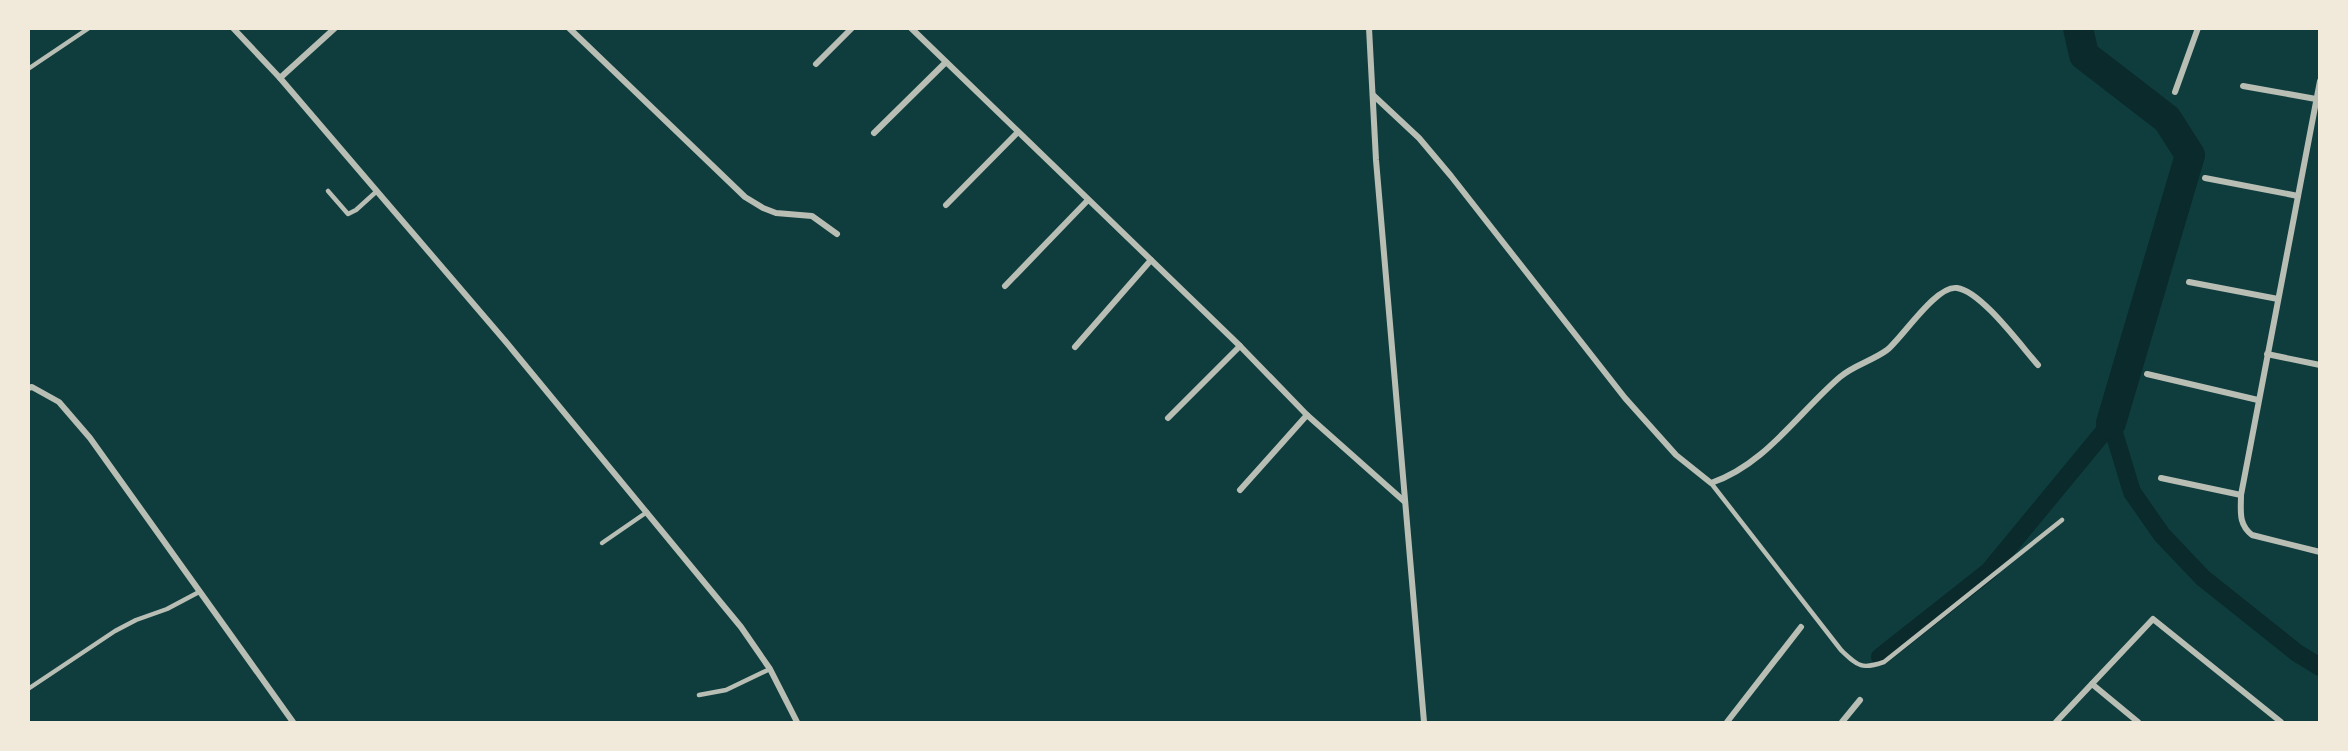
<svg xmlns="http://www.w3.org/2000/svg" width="2348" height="751" font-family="Barlow,sans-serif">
  <rect width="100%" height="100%" fill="#0f3d3e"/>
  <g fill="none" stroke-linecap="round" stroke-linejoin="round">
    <g stroke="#0a2a2b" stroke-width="18">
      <polyline points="2111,423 2132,492 2162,535 2203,578 2297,653 2320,667"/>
      <polyline points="1880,657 1989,571 2111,423"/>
    </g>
    <polyline stroke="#0a2a2b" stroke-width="30" points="2078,28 2084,55 2167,119 2190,155 2111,423"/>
    <g stroke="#b8beb3" stroke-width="4.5">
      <polyline points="28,69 89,28"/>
      <polyline points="328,191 348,214 356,210 377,191"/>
      <path d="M1711 483 1841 650C1858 666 1861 670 1884 662L2062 520"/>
      <polyline points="602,543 647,512"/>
      <polyline points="28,689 115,631 136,620 167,609 199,592"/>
      <polyline points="699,695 726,690 770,669"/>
    </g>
    <g stroke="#b8beb3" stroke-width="6">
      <polyline points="233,28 280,78 506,342 741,627 770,669 797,722"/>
      <polyline points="569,28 745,197 763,208 776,213 812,216 837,234"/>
      <polyline points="911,28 1240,346 1307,415 1405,502"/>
      <polyline points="1369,28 1376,160 1424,722"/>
      <polyline points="816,64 852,28"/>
      <polyline points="280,78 335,28"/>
      <path d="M2320 81 2241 495C2241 511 2238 524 2252 535L2320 552"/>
      <polyline points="2243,86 2316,99"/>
      <polyline points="2175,92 2198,28"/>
      <path d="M1373 95 1419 138 1451 176 1625 398 1676 455 1711 483C1765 465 1798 413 1840 377 1854 365 1872 361 1887 350 1903 337 1936 285 1957 288 1981 291 2021 346 2038 365"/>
      <polyline points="874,133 946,62"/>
      <polyline points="2205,178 2298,196"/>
      <polyline points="946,205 1018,132"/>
      <polyline points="2189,282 2278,299"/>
      <polyline points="1005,286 1088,200"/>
      <polyline points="1075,347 1151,260"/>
      <polyline points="2267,354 2320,365"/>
      <polyline points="2147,374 2258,400"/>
      <polyline points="28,388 32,387 59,402 90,438 293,722"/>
      <polyline points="1168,418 1240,346"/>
      <polyline points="2161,478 2241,495"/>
      <polyline points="1240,490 1307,415"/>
      <polyline points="2092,684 2138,722"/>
      <polyline points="1727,722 1801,627"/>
      <polyline points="1842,722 1860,700"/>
      <polyline points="2056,722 2153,619 2281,722"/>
    </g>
  </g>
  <rect width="2348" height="751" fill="none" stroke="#f1e9da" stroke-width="60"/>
</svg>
